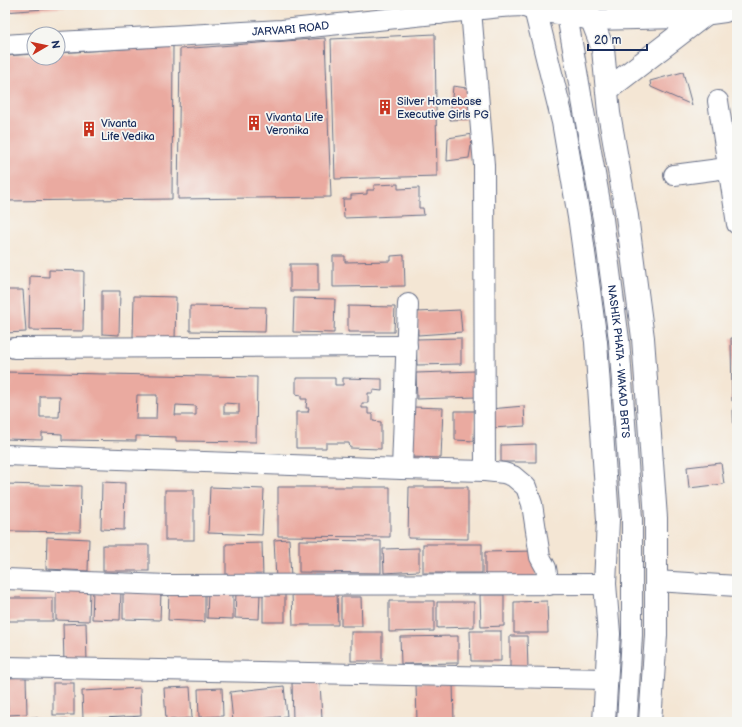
<svg xmlns="http://www.w3.org/2000/svg" width="742" height="727" font-family="'Balsamiq Sans',sans-serif">
  <rect width="100%" height="100%" fill="#f6f6f2"/>
  <filter id="ink" filterUnits="userSpaceOnUse"><feTurbulence type="fractalNoise" baseFrequency=".025" numOctaves="2"/><feDisplacementMap in="SourceGraphic" scale="8" xChannelSelector="R" yChannelSelector="G"/><feConvolveMatrix kernelMatrix="1 2 1 2 8 2 1 2 1" color-interpolation-filters="sRGB"/></filter>
  <filter id="wash" filterUnits="userSpaceOnUse"><feTurbulence type="fractalNoise" baseFrequency=".012" numOctaves="4" result="noise"/><feDisplacementMap in="SourceGraphic" scale="16" xChannelSelector="R" yChannelSelector="G"/><feGaussianBlur stdDeviation="0.9" result="paint"/><feColorMatrix in="noise" values="0 0 0 0 0 0 0 0 0 0 0 0 0 0 0 0 0 1.4 0 .05"/><feComposite in="paint" operator="in"/></filter>
  <g filter="url(#wash)">
    <rect width="100%" height="100%" fill="#f4e6d4"/>
    <g id="blocks">
      <g fill="#eaaaa0" fill-rule="evenodd">
        <polygon points="5,5 82,5 82,6 5,12"/>
        <polygon points="435,34 437,176 335,179 331,39"/>
        <polygon points="325,38 331,197 178,199 180,49"/>
        <polygon points="173,46 172,199 5,201 5,56 34,54 34,58 58,58 58,53"/>
        <polygon points="683,72 692,105 651,87 650,81"/>
        <polygon points="453,86 473,89 474,119 450,120"/>
        <polygon points="473,134 469,158 447,161 448,138"/>
        <polygon points="398,184 398,189 419,188 419,208 423,208 424,215 344,218 343,199 351,199 351,195 367,194 367,190 374,190 374,185"/>
        <polygon points="404,255 405,286 333,287 333,256 345,256 345,262 391,261 391,256"/>
        <rect x="290" y="264" width="28" height="27"/>
        <polygon points="49,270 84,271 83,331 29,330 30,276 49,277"/>
        <polygon points="5,290 23,290 26,332 5,333"/>
        <polygon points="102,291 120,291 119,335 102,334"/>
        <polygon points="134,296 176,297 175,339 133,338"/>
        <polygon points="294,298 335,299 334,333 293,332"/>
        <polygon points="190,306 266,307 265,332 190,331"/>
        <polygon points="348,306 395,307 394,332 348,332"/>
        <polygon points="460,310 462,332 418,335 417,312"/>
        <polygon points="461,338 461,364 417,365 416,339"/>
        <polygon points="731,338 737,338 737,401 732,401"/>
        <polygon points="475,371 476,397 417,399 416,373"/>
        <path d="M5 372 257 377 256 442 176 441V437L136 436V441L62 440V434L42 433V440L5 439ZM137 395H157L156 419H136ZM40 396H60L59 417H40ZM224 403 239 404V413H224ZM176 405 196 406V415H175Z"/>
        <polygon points="296,378 335,378 335,385 343,385 343,378 382,379 382,391 373,390 373,393 368,393 368,403 362,403 362,408 368,408 368,414 373,414 373,421 381,422 381,449 350,448 349,443 326,443 326,448 296,448 296,412 308,412 309,408 306,408 307,399 301,399 301,395 296,394"/>
        <polygon points="524,406 525,426 492,428 490,409"/>
        <polygon points="412,407 443,408 441,458 410,457"/>
        <polygon points="733,408 737,408 737,442 734,442"/>
        <polygon points="455,411 475,411 474,441 455,440"/>
        <polygon points="536,444 536,462 501,462 501,445"/>
        <polygon points="721,463 724,484 689,488 687,467"/>
        <polygon points="102,482 125,483 124,530 101,529"/>
        <polygon points="5,484 81,486 80,532 5,531"/>
        <polygon points="210,487 264,489 262,535 208,533"/>
        <polygon points="278,487 390,487 390,537 278,536"/>
        <polygon points="409,487 468,487 468,539 408,538"/>
        <rect x="165" y="490" width="29" height="50"/>
        <polygon points="47,537 89,539 88,571 46,569"/>
        <polygon points="289,539 291,578 276,579 274,540"/>
        <polygon points="299,540 381,541 381,573 299,572"/>
        <polygon points="262,543 263,578 226,579 226,544"/>
        <rect x="423" y="544" width="59" height="29"/>
        <rect x="103" y="545" width="46" height="26"/>
        <polygon points="419,548 419,571 384,573 383,549"/>
        <polygon points="536,551 537,582 485,583 485,552"/>
        <polygon points="56,588 90,589 89,621 56,620"/>
        <polygon points="93,590 121,591 120,620 92,619"/>
        <polygon points="208,590 233,591 233,619 207,618"/>
        <polygon points="123,591 161,592 160,620 123,619"/>
        <polygon points="169,592 205,594 205,622 168,620"/>
        <polygon points="337,592 338,625 293,625 292,593"/>
        <polygon points="236,593 260,593 259,619 235,618"/>
        <rect x="263" y="594" width="22" height="28"/>
        <polygon points="480,595 504,595 504,626 481,627"/>
        <polygon points="341,597 361,597 362,626 341,626"/>
        <rect x="8" y="598" width="45" height="23"/>
        <polygon points="389,601 434,601 434,631 389,632"/>
        <polygon points="547,601 548,633 514,633 514,602"/>
        <polygon points="437,602 474,602 474,627 437,628"/>
        <polygon points="86,623 87,663 64,664 63,624"/>
        <polygon points="470,631 501,631 501,661 471,661"/>
        <rect x="351" y="632" width="31" height="29"/>
        <polygon points="458,636 458,663 401,664 400,637"/>
        <polygon points="510,636 527,636 528,670 510,670"/>
        <polygon points="26,677 27,714 8,715 7,678"/>
        <polygon points="320,682 322,719 293,720 292,683"/>
        <rect x="53" y="683" width="21" height="32"/>
        <polygon points="453,683 454,721 417,722 416,684"/>
        <polygon points="284,686 287,716 233,722 230,692"/>
        <polygon points="190,687 192,718 166,720 164,688"/>
        <polygon points="140,688 141,716 83,719 82,691"/>
        <polygon points="222,688 223,716 199,717 198,689"/>
        <polygon points="37,717 37,722 5,722 5,719"/>
        <polygon points="66,719 66,722 39,722 39,720"/>
      </g>
    </g>
  </g>
  <g filter="url(#ink)">
    <use href="#blocks" fill-opacity="0" stroke="#676f87" stroke-width="1"/>
    <g fill="none" stroke-linecap="round" stroke-linejoin="round">
      <defs>
        <g id="minor">
          <path id="s1" d="M564 5 567 15 603 219 619 340 632 519V635L627 722"/>
          <polyline points="471,10 484,165 485,471"/>
          <path id="s2" d="M58 42 282 30 501 7 522 6 535 11 567 15 591 20 681 18 725 12 734 5"/>
          <polyline points="5,45 34,43"/>
          <polyline points="718,101 737,224"/>
          <polyline points="674,175 727,168"/>
          <polyline points="14,348 407,346"/>
          <polyline points="5,455 402,469 485,471 504,473 513,476 526,487 532,504 540,557 546,568 549,585"/>
          <polyline points="402,469 408,304"/>
          <polyline points="5,579 167,585 605,584"/>
          <polyline points="656,581 737,586"/>
          <polyline points="5,667 606,679"/>
        </g>
        <g id="major">
          <polyline points="534,5 563,122 580,223 596,342 608,520 605,584 609,634 604,722"/>
          <polyline points="586,5 603,49 609,113 627,216 643,338 656,518 656,635 650,722"/>
          <polyline points="439,13 447,5"/>
          <polyline points="607,90 706,14"/>
        </g>
      </defs>
      <use href="#minor" stroke="#676f87" stroke-width="22"/>
      <use href="#major" stroke="#676f87" stroke-width="24"/>
      <use href="#minor" stroke="#fff" stroke-width="20"/>
      <use href="#major" stroke="#fff" stroke-width="22"/>
    </g>
  </g>
  <defs>
    <symbol id="building-bare" viewBox="-9 -9 18 18"><path d="M-4-6H4V6H1V3H-1V6H-4ZM-2.5-4.3h1.7v1.8h-1.7ZM.8-4.3h1.7v1.8H.8ZM-2.5-1h1.7V.8h-1.7ZM.8-1h1.7V.8H.8Z" fill="#c8321e" stroke="#f6f6f2" stroke-width="2.5" paint-order="stroke"/></symbol>
  </defs>
  <g fill-rule="evenodd">
    <use href="#building-bare" x="374" y="96" width="22" height="22"/>
    <use href="#building-bare" x="243" y="112" width="22" height="22"/>
    <use href="#building-bare" x="78" y="118" width="22" height="22"/>
  </g>
  <g text-anchor="middle" stroke-width="3.5" stroke-linejoin="round" paint-order="stroke">
    <g font-size="11" fill="#1b2f5e" stroke="#f6f6f2">
      <text dy="4" stroke="none"><textPath href="#s2" startOffset="233">JARVARI ROAD</textPath></text>
      <text dy="4" stroke="none"><textPath href="#s1" startOffset="361">NASHIK PHATA - WAKAD BRTS</textPath></text>
    </g>
    <g font-size="11" fill="#1b2f5e" stroke="#f6f6f2" text-anchor="start">
      <text x="397" y="105">Silver Homebase<tspan x="397" dy="13">Executive Girls PG</tspan></text>
      <text x="266" y="121">Vivanta Life<tspan x="266" dy="13">Veronika</tspan></text>
      <text x="101" y="127">Vivanta<tspan x="101" dy="13">Life Vedika</tspan></text>
    </g>
  </g>
  <rect width="742" height="727" fill="none" stroke="#f6f6f2" stroke-width="20"/>
  <g transform="translate(46 46) rotate(81)"><circle r="19" fill="#f6f6f2" stroke="#9ea6b7"/>
  <path d="M0-3L7 15L0 10L-7 15Z" fill="#c8321e"/>
  <text y="-6" font-size="11" font-weight="bold" text-anchor="middle" fill="#1b2f5e">N</text>
  </g>
  <path d="M588 44v6h59v-6" fill="none" stroke="#1b2f5e" stroke-width="2"/>
  <text x="594" y="44" font-size="12" fill="#1b2f5e" stroke="#f6f6f2" stroke-width="3" paint-order="stroke">20 m</text>
</svg>
